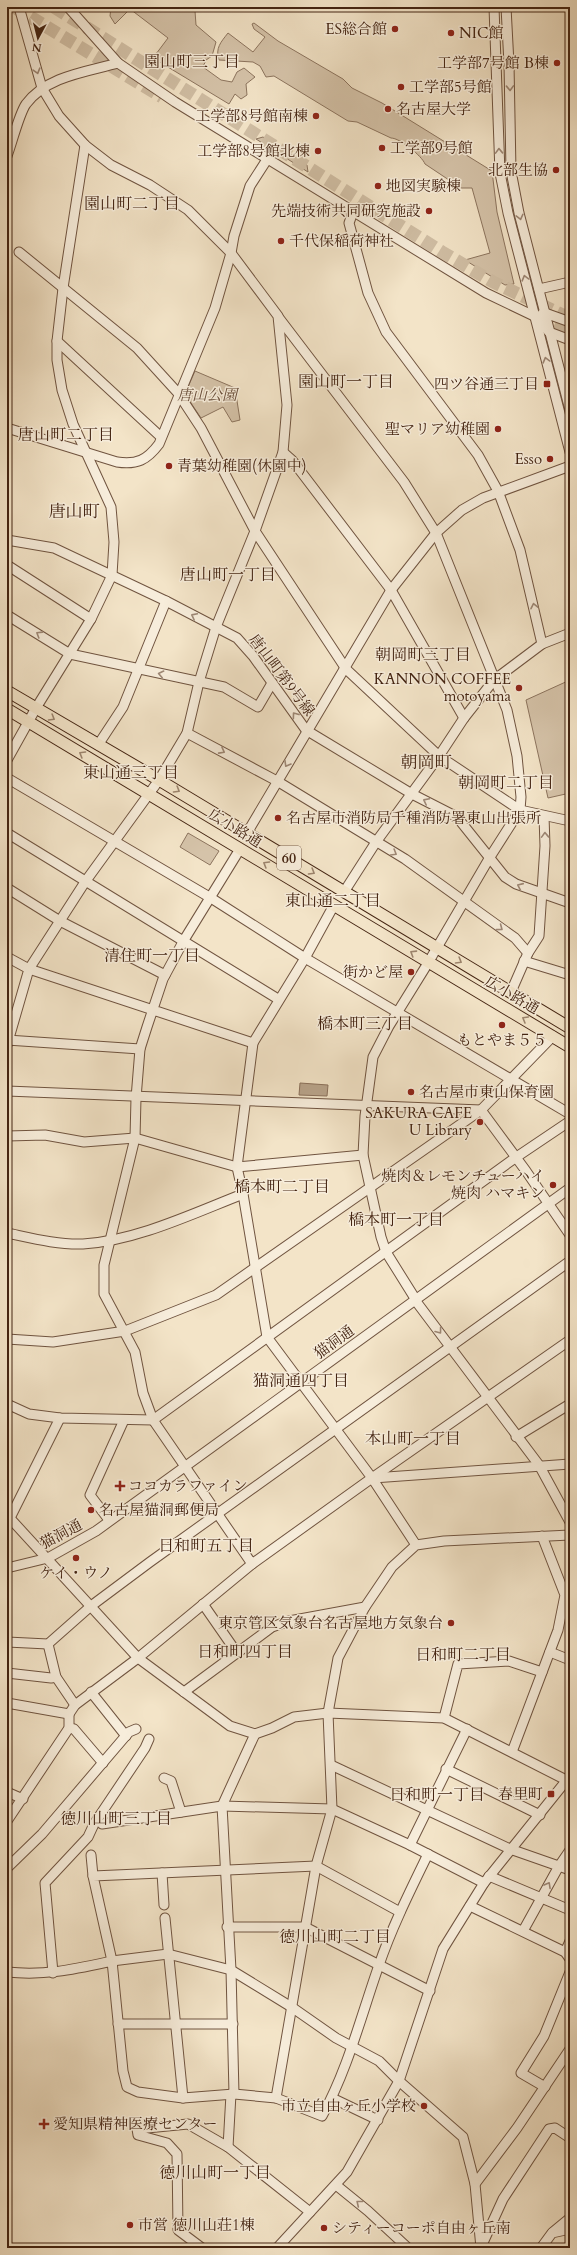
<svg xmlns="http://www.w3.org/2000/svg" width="577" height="2255" font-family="Cardo,'Noto Serif JP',serif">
  <rect width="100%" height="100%" fill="#f3e4c8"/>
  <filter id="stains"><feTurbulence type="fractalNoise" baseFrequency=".005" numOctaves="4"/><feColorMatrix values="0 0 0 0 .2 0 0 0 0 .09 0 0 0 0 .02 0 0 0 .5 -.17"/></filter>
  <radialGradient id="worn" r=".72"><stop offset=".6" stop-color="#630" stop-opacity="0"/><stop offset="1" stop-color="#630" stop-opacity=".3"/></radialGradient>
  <g fill="#d5c3a9" stroke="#8c745e">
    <polygon points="111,7 177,7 180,9 183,7 190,7 195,11 196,25 216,42 212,56 206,60 203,67 221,80 232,82 237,72 244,68 255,77 246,84 247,95 241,99 235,94 229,104 153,58 168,38 130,9 115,24 110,16"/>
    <path d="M254 23 278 41 343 79 352 88 382 103 492 171 497 212 514 284 505 285 465 260 490 253 472 188H461L425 164C422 156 400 138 391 138L357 122 348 121 274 76 266 77 260 66 253 62 219 60C215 48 221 42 228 33L253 52 265 37 254 29 252 24Z"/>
    <polygon points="263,137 305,163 307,165 308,172 256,139"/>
    <polygon points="195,371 235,388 240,420 232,422 223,407 201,418 185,394"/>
    <polygon points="570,680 570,793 548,798 526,700"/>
    <polygon points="188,833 219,851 210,865 180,847"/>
  </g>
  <polygon fill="#b8a38a" stroke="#8a705a" points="300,1083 328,1085 327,1096 299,1095"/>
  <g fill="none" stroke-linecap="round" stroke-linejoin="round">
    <g stroke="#d0bea4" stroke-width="13" stroke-dasharray="13 6" stroke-linecap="butt">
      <polyline points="14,7 162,97"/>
      <polyline points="54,7 442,252 493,282 569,318"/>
      <polyline points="537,317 570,333"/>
    </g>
    <defs>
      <g id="minor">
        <polyline points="19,7 42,88 59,116 85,145 111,165 150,185 188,210 231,253 278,316 287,405 283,452 255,531 216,627 199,682 187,733 159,780 85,882 29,969 253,1043 237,1167 243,1194 267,1337 372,1478 252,1564 153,1420 143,1393 135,1352 104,1294 104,1265 135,1138 136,1098 140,1049 147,1027 163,979 184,940 240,849"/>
        <polyline points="68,7 118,63 175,102 486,293 534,316 549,332 570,340"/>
        <polyline points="494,7 500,173 508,213 570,452"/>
        <polyline points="506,7 509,64 511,171 519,213 570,410"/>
        <path d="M7 156C12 143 19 114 26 104 47 76 86 72 118 63"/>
        <polyline points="353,212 349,223 368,293 386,332 478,455 498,491 520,550 542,644"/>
        <polyline points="19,252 137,348 178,393 201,428 255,531 346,669 439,756 520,810 570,821"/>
        <polyline points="539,289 570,282"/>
        <polyline points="542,314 545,313 570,322"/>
        <polyline points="279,318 404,482 436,533 507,710 517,756 521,797 520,810 490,857 428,963 389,1026 373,1057 365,1116 363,1155 381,1237 386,1252 416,1300"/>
        <polyline points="57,341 161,437"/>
        <path d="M7 428 117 462C137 465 147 460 159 444L215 308 231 253 234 236 250 186 268 158"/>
        <polyline points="283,452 292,460 391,590 464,718"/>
        <polyline points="7,540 54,548 166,601 237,638 253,656 306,730 412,794 457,817 505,877 516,884 570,903"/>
        <polyline points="7,565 91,619"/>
        <polyline points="7,615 70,654 224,687 258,707 272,683"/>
        <polyline points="187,733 277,781 405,859 515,938 528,953"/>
        <polyline points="98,745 123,707 166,601"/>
        <polyline points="7,760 36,708 91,619 112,575 114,542 111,507 73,424 62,390 57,360 57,341 63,288 85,145"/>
        <polyline points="7,778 211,898 305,958 570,1114"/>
        <polyline points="7,833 278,999"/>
        <polyline points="247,833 391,590 436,533 462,510 483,498 570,466"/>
        <polyline points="7,888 60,921 165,975"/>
        <polyline points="344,892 376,842 439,756 464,718 494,680 542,644 570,633"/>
        <polyline points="7,957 29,969 7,1045"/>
        <polyline points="524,961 570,975"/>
        <polyline points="511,992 528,953 539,936 545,846 544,816"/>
        <polyline points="7,1040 140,1049"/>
        <polyline points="253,1043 305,958 334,905"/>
        <polyline points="7,1091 481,1110"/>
        <polyline points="481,1110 526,1171 570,1235"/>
        <polyline points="7,1136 45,1135 84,1142 135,1138 237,1167 363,1155"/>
        <path d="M7 1233C31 1238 58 1245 83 1244 136 1241 194 1213 243 1194"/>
        <polyline points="415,1300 539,1465 570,1522"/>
        <polyline points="7,1339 53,1342 125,1331 216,1295 481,1110 553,1036"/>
        <polyline points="7,1404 29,1414 60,1418 153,1420 515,1158 570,1121"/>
        <polyline points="516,1437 570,1404"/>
        <polyline points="372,1478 570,1340"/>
        <polyline points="372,1478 416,1545"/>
        <polyline points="373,1478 570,1464"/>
        <polyline points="7,1515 138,1658 230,1726 255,1734 272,1728 294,1717 328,1713 444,1718 570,1782"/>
        <polyline points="10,1518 60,1418"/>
        <polyline points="109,1520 90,1495 124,1420"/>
        <polyline points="7,1568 48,1558 96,1531 570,1188"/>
        <polyline points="203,1604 237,1653"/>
        <polyline points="7,1642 48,1644 91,1606 150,1562 570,1261"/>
        <polyline points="48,1644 56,1677 75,1705"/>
        <polyline points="550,1652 570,1660"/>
        <polyline points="7,1673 51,1678 56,1677"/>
        <polyline points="91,1692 126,1736"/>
        <polyline points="184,1692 272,1627 289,1621 365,1607"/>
        <polyline points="7,1703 69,1714 75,1705 138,1658 252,1564"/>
        <polyline points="444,1718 458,1664 509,1661 542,1672"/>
        <polyline points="69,1728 74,1729 103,1763"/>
        <polyline points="255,1734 222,1806 332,1809 410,1845 484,1883"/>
        <polyline points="512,1752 558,1630 565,1595 542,1536"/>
        <polyline points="331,1765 510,1849 570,1870"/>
        <polyline points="446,1769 540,1815"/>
        <polyline points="164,1778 171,1781 181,1812"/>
        <polyline points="7,1792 23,1799"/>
        <polyline points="7,1821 69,1728 69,1714"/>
        <polyline points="102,1824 222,1806 231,1970 234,2094"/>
        <polyline points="410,1845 467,1729"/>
        <polyline points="91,1855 93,1876"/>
        <polyline points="7,1868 42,1834 129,1732 136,1729"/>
        <polyline points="162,1873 164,1905"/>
        <polyline points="489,1876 570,1910"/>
        <polyline points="470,1906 565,1952 570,1959"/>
        <polyline points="400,1912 316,1866 93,1876 112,1961 168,1954 231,1970 293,2008 336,2038 379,2061 399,2081 463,2137 475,2184 481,2248"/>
        <polyline points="165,1918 183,2098"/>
        <polyline points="227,1927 305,1927 430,1991"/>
        <polyline points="523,1931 559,1866 570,1850"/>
        <polyline points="565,1952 570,1941"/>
        <path d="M7 1972C46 1976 75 1969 112 1961L123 2071 127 2087 138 2092 183 2098 234 2094 276 2098 322 2116C348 2069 361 2016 379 1965 392 1927 410 1891 428 1854"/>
        <polyline points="53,1973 45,1883 88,1837 94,1824 145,1748 149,1739"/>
        <polyline points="118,2024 233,2024"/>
        <polyline points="545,2087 521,2073 544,2036 570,1972"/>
        <polyline points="276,2098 316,1866 332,1809 328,1713 338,1658 365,1607 392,1567 416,1545 444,1541 570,1535"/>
        <polyline points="332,2098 378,2120"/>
        <polyline points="228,2147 231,2094"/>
        <polyline points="475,2184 517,2128 570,2049"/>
        <polyline points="336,2185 368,2211 408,2248"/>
        <polyline points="553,2232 570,2218"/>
        <polyline points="482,2245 503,2199 549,2129 555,2128 570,2138"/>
        <polyline points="202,2248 178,2230 177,2154 167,2143 138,2135 137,2129 188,2124 228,2147 310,2212"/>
        <polyline points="277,2248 347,2172 399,2081 443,1949 484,1883 570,1776"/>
        <polyline points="541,2248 552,2233 570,2229"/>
      </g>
      <g id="major">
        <polyline points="7,691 159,780 570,1028"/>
        <polyline points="7,709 570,1047"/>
      </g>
    </defs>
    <use href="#minor" stroke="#705440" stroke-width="11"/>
    <use href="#major" stroke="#442412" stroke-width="13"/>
    <use href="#minor" stroke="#f7eddb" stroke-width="9"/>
    <use href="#major" stroke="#f3e4c8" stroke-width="11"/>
  </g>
  <defs><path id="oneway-chevron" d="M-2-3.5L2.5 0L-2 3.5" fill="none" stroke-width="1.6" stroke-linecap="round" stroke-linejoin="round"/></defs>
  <g stroke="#9e8876">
    <use href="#oneway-chevron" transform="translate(37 71) rotate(74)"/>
    <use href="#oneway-chevron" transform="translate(510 88) rotate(88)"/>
    <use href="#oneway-chevron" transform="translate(499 151) rotate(-92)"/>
    <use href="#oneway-chevron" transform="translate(520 217) rotate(76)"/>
    <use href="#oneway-chevron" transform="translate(525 278) rotate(-105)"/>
    <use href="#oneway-chevron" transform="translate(546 360) rotate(-105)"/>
    <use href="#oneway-chevron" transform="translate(534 606) rotate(-102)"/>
    <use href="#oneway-chevron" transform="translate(194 616) rotate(-153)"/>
    <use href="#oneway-chevron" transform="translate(39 634) rotate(-148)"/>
    <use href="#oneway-chevron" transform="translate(161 674) rotate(-168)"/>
    <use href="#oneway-chevron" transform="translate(295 715) rotate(-126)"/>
    <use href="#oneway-chevron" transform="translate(222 751) rotate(28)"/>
    <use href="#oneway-chevron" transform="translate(287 764) rotate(120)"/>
    <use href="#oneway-chevron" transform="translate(426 801) rotate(-153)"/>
    <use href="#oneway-chevron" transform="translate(545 835) rotate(-92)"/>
    <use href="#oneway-chevron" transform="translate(394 853) rotate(31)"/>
    <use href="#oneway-chevron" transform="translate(520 886) rotate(-156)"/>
    <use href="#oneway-chevron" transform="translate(500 928) rotate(37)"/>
    <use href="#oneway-chevron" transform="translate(439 1331) rotate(53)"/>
    <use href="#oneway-chevron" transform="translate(548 1885) rotate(-61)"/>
    <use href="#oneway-chevron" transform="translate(359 2203) rotate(-141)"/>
  </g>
  <g stroke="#9c846d">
    <use href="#oneway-chevron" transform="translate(52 718) rotate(31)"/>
    <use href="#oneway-chevron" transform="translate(82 754) rotate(-149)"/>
    <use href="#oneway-chevron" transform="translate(177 790) rotate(31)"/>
    <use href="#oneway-chevron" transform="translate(266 864) rotate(-149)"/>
    <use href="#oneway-chevron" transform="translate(312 872) rotate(31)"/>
    <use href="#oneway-chevron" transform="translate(413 953) rotate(-148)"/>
    <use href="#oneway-chevron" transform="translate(459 961) rotate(31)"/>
    <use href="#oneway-chevron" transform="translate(525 1019) rotate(-150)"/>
  </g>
  <g fill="#8f2418" stroke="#f7eddb" stroke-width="1.5">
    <circle cx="395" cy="29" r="4"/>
    <circle cx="451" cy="33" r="4"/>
    <circle cx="557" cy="63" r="4"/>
    <circle cx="401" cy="87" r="4"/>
    <circle cx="388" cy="109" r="4"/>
    <circle cx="316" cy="116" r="4"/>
    <circle cx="382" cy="148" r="4"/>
    <circle cx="318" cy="151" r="4"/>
    <circle cx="556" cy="170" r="4"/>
    <circle cx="378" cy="186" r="4"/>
    <circle cx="429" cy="211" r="4"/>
    <circle cx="281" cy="241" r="4"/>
    <rect x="543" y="380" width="8" height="8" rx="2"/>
    <circle cx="498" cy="429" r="4"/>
    <circle cx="550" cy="459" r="4"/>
    <circle cx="169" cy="466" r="4"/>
    <circle cx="519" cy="688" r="4"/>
    <circle cx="278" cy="818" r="4"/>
    <circle cx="411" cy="972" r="4"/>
    <circle cx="502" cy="1025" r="4"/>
    <circle cx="411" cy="1092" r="4"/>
    <circle cx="480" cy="1122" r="4"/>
    <circle cx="553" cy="1185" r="4"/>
    <path d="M118 1480h4v4h4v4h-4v4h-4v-4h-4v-4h4z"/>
    <circle cx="91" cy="1510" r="4"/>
    <circle cx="76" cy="1558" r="4"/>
    <circle cx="451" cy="1623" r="4"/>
    <rect x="547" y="1790" width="8" height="8" rx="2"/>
    <circle cx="424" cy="2106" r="4"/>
    <path d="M42 2118h4v4h4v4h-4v4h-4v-4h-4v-4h4z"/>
    <circle cx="130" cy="2225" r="4"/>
    <circle cx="324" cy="2228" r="4"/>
  </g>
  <g text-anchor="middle" stroke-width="3" stroke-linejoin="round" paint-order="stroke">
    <rect fill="#f7eddb" stroke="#7a604e" stroke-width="1" x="277" y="846" width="24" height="24" rx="3"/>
    <g font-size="14" font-weight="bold" fill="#442412">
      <text x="289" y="863">60</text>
    </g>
    <g font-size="15" fill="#442412" stroke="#f7eddb" text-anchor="end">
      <text x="387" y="34">ES総合館</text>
      <text x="459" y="38" text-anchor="start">NIC館</text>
      <text x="549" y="68">工学部7号館 B棟</text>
      <text x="409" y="92" text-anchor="start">工学部5号館</text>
      <text x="396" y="114" text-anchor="start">名古屋大学</text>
      <text x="308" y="121">工学部8号館南棟</text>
      <text x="390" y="153" text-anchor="start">工学部9号館</text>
      <text x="310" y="156">工学部8号館北棟</text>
      <text x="548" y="175">北部生協</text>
      <text x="386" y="191" text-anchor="start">地図実験棟</text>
      <text x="421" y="216">先端技術共同研究施設</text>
      <text x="289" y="246" text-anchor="start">千代保稲荷神社</text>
      <text x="539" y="389">四ツ谷通三丁目</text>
      <text x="490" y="434">聖マリア幼稚園</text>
      <text x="542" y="464">Esso</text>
      <text x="177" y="471" text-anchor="start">青葉幼稚園(休園中)</text>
      <text x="511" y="684">KANNON COFFEE<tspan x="511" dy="17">motoyama</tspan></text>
      <text x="286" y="823" text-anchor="start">名古屋市消防局千種消防署東山出張所</text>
      <text x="403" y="977">街かど屋</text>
      <text x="502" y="1045" text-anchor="middle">もとやま５５</text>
      <text x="419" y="1097" text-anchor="start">名古屋市東山保育園</text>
      <text x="472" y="1118">SAKURA CAFE<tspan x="472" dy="17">U Library</tspan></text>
      <text x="545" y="1181">焼肉＆レモンチューハイ<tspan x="545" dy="17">焼肉 ハマキン</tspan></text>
      <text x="128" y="1491" text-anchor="start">ココカラファイン</text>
      <text x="99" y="1515" text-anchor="start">名古屋猫洞郵便局</text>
      <text x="76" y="1578" text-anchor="middle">ケイ・ウノ</text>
      <text x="443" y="1628">東京管区気象台名古屋地方気象台</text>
      <text x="543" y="1799">春里町</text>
      <text x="416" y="2111">市立自由ヶ丘小学校</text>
      <text x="53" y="2129" text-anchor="start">愛知県精神医療センター</text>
      <text x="138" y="2230" text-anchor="start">市営 徳川山荘1棟</text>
      <text x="332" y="2233" text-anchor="start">シティーコーポ自由ヶ丘南</text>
    </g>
    <g font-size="15" font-style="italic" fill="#684c38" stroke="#f7eddb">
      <text x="207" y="400">唐山公園</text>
    </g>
    <g font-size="15" fill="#442412" stroke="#f7eddb">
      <text transform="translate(282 675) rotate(53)" y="5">唐山町第9号線</text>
      <text transform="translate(235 828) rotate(31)" y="5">広小路通</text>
      <text transform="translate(512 995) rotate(30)" y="5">広小路通</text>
      <text transform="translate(334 1342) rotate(-36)" y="5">猫洞通</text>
      <text transform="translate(61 1534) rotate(-28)" y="5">猫洞通</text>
    </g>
    <g font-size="16" fill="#442412" stroke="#f7eddb">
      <text x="192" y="67">園山町三丁目</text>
      <text x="132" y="209">園山町二丁目</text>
      <text x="346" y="387">園山町一丁目</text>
      <text x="66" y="440">唐山町二丁目</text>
      <text x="228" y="580">唐山町一丁目</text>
      <text x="423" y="660">朝岡町三丁目</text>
      <text x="131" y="778">東山通三丁目</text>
      <text x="506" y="788">朝岡町二丁目</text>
      <text x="333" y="906">東山通二丁目</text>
      <text x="152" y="961">清住町一丁目</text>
      <text x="365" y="1029">橋本町三丁目</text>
      <text x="282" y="1192">橋本町二丁目</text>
      <text x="396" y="1225">橋本町一丁目</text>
      <text x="301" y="1386">猫洞通四丁目</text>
      <text x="413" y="1444">本山町一丁目</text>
      <text x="206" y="1551">日和町五丁目</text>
      <text x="245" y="1657">日和町四丁目</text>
      <text x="463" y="1660">日和町二丁目</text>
      <text x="437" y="1800">日和町一丁目</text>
      <text x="116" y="1824">徳川山町三丁目</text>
      <text x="335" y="1942">徳川山町二丁目</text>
      <text x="215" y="2178">徳川山町一丁目</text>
    </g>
    <g font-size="17" fill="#442412" stroke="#f7eddb">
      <text x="74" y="517">唐山町</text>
      <text x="426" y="768">朝岡町</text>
    </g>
  </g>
  <rect width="577" height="2255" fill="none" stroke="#f3e4c8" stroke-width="24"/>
  <rect x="8" y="8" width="561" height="2239" fill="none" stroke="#442412" stroke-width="2"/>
  <rect x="12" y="12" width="553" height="2231" fill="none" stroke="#442412"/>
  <g transform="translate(38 38) rotate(187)" stroke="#f7eddb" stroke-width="3" paint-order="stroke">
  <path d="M0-3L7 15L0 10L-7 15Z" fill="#442412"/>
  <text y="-6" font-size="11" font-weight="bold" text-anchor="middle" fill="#442412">N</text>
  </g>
  <rect width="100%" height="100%" filter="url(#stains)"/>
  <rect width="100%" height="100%" fill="url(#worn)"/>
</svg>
